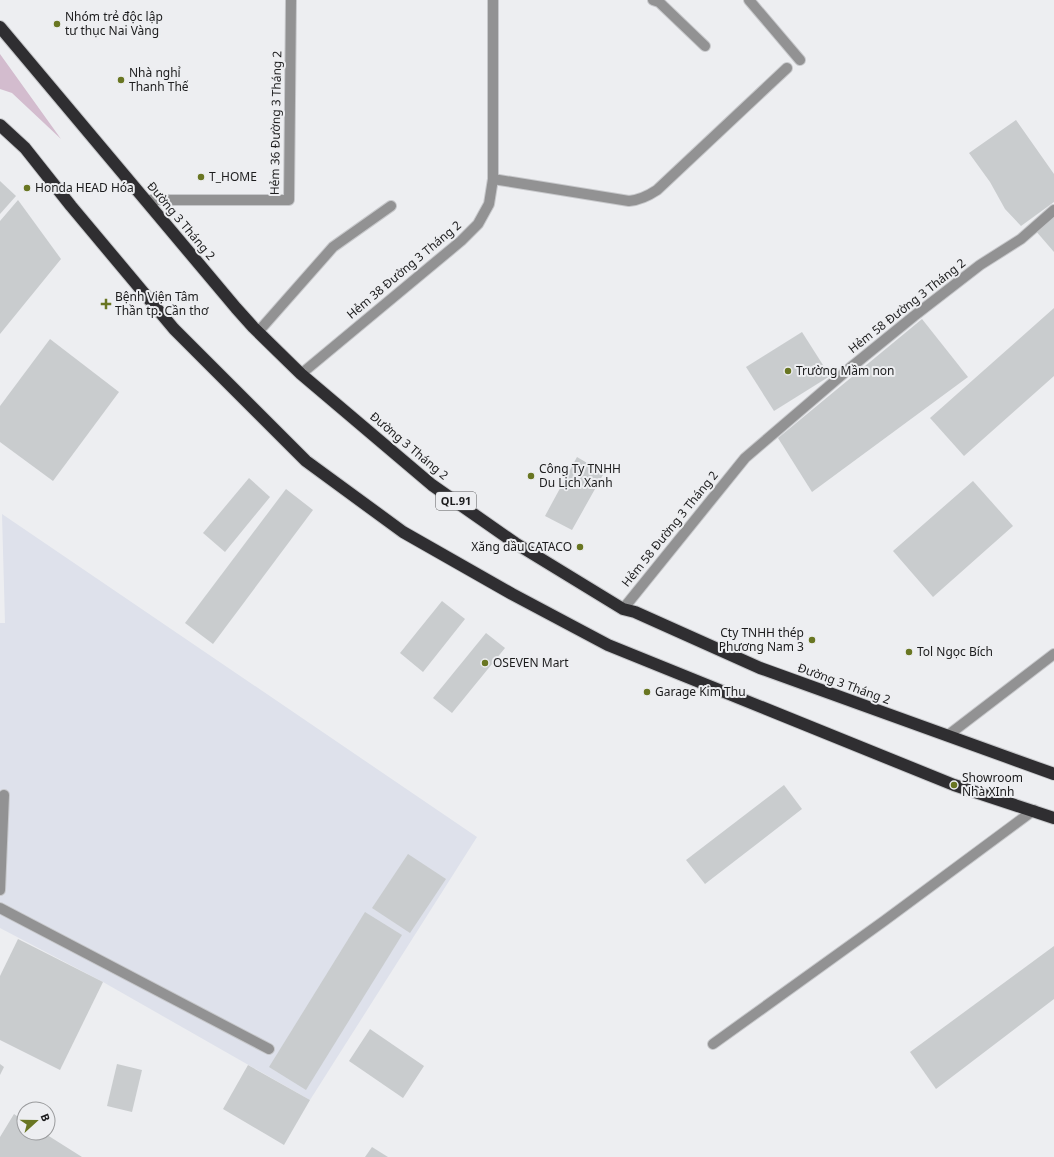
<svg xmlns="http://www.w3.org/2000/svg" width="1054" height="1157" font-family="'Noto Sans',sans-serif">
  <rect width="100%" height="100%" fill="#edeef1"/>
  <polygon fill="#dee1eb" points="2,514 477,837 310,1100 103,982 0,928 0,623 5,623"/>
  <polygon fill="#d3bcce" points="0,54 61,139 12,93 0,89"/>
  <g fill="#c9ccce">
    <polygon points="1016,120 1054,174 1054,202 1021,226 1005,209 990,182 969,153"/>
    <polygon points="0,181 16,196 0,214"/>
    <polygon points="18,200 61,259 0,334 0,221"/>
    <polygon points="1054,213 1054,252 1035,230"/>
    <polygon points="1054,308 1054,376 964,456 930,418"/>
    <polygon points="922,319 968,377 812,492 778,438"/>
    <polygon points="802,332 830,376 774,411 746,367"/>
    <polygon points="50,339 119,392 53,481 0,442 0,406"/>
    <polygon points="577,457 604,473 572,530 545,516"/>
    <polygon points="249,478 270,497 225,552 203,533"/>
    <polygon points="973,481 1013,526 933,597 893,551"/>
    <polygon points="286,489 313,510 213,644 185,623"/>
    <polygon points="442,601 465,619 423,672 400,653"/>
    <polygon points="486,633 505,648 452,713 433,698"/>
    <polygon points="784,785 802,809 705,884 686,860"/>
    <polygon points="408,854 446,879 410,933 372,908"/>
    <polygon points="365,912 402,935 306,1090 269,1067"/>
    <polygon points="18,939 103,982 60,1070 0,1040 0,976"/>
    <polygon points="1054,946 1054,999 936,1089 910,1052"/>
    <polygon points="370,1029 424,1066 403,1098 349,1061"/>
    <polygon points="0,1064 4,1067 0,1075"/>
    <polygon points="117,1064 142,1070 132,1112 107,1106"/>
    <polygon points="248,1065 310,1100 284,1145 223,1109"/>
    <polygon points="14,1114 24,1121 24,1133 44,1133 82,1157 0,1157 0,1137"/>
    <polygon points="372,1147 388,1157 365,1157"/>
  </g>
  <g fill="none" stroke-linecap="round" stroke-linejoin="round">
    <defs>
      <g id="minor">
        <polyline points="653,0 659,2 705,46"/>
        <polyline points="749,0 800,60"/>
        <path d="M493 179 629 201C640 200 648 196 657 190L787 68"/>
        <polyline points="145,200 289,200 291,0"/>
        <polyline points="258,332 333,247 391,206"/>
        <polyline points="301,374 461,241 478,224 489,204 493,179 493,0"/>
        <polyline points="623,609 745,458 850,368 914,316 980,265 1021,239 1054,210"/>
        <polyline points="947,736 1054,654"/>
        <polyline points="0,890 4,795"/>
        <polyline points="0,908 269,1049"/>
        <polyline points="713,1044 884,921 1034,810"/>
      </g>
      <g id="highway">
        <polyline points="0,27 236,308 253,327 301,374 432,485 515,543 623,609 635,612 760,668 1054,774"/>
        <polyline points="0,125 25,148 71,206 174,329 306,461 403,532 512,594 608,645 954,785 1054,818"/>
      </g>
    </defs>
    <use href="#minor" stroke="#c7c8cb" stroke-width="12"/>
    <use href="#highway" stroke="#c7c8cb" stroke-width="14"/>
    <use href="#minor" stroke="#929293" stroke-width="10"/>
    <use href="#highway" stroke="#2f2e31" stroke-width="12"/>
  </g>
  <g fill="#697622" stroke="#edeef1" stroke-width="1.5">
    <circle cx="57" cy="24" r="4"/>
    <circle cx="121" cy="80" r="4"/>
    <circle cx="201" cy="177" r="4"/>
    <circle cx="27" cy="188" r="4"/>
    <path d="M104 298h4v4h4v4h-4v4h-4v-4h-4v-4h4z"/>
    <circle cx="788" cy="371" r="4"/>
    <circle cx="531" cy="476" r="4"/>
    <circle cx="580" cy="547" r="4"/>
    <circle cx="812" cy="640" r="4"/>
    <circle cx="909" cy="652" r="4"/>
    <circle cx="485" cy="663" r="4"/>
    <circle cx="647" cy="692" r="4"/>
    <circle cx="954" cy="785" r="4"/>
  </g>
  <g text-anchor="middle" stroke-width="4" stroke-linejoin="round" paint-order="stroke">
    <rect fill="#edeef1" stroke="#5b5b5d" stroke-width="1" x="436" y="492" width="40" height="18" rx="3"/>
    <g font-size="11" font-weight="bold" fill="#1c1c1d">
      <text x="456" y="505">QL.91</text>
    </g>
    <g font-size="12" fill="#1c1c1d" stroke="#edeef1" text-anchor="start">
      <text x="65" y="21">Nhóm trẻ độc lập<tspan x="65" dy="14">tư thục Nai Vàng</tspan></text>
      <text x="129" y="77">Nhà nghỉ<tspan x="129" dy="14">Thanh Thế</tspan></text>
      <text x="209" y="181">T_HOME</text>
      <text x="35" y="192">Honda HEAD Hóa</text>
      <text x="115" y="301">Bệnh Viện Tâm<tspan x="115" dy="14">Thần tp. Cần thơ</tspan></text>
      <text x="796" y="375">Trường Mầm non</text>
      <text x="539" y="473">Công Ty TNHH<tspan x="539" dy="14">Du Lịch Xanh</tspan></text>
      <text x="572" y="551" text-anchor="end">Xăng dầu CATACO</text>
      <text x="804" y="637" text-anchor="end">Cty TNHH thép<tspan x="804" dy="14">Phương Nam 3</tspan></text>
      <text x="917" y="656">Tol Ngọc Bích</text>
      <text x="493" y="667">OSEVEN Mart</text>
      <text x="655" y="696">Garage Kim Thu</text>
      <text x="962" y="782">Showroom<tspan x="962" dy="14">Nhà XInh</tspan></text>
    </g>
    <g font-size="12" fill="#1c1c1d" stroke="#edeef1">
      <text transform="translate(276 123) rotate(-89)" y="4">Hẻm 36 Đường 3 Tháng 2</text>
      <text transform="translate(181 221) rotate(50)" y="4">Đường 3 Tháng 2</text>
      <text transform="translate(404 270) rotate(-40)" y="4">Hẻm 38 Đường 3 Tháng 2</text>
      <text transform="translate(907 306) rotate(-38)" y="4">Hẻm 58 Đường 3 Tháng 2</text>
      <text transform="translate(409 446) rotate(40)" y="4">Đường 3 Tháng 2</text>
      <text transform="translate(670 529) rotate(-51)" y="4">Hẻm 58 Đường 3 Tháng 2</text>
      <text transform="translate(844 684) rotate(20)" y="4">Đường 3 Tháng 2</text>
    </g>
  </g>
  <g transform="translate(36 1121) rotate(69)"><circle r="19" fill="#edeef1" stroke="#999a9c"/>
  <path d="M0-3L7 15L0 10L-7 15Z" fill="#697622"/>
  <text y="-6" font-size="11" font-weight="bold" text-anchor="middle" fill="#1c1c1d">B</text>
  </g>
</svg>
